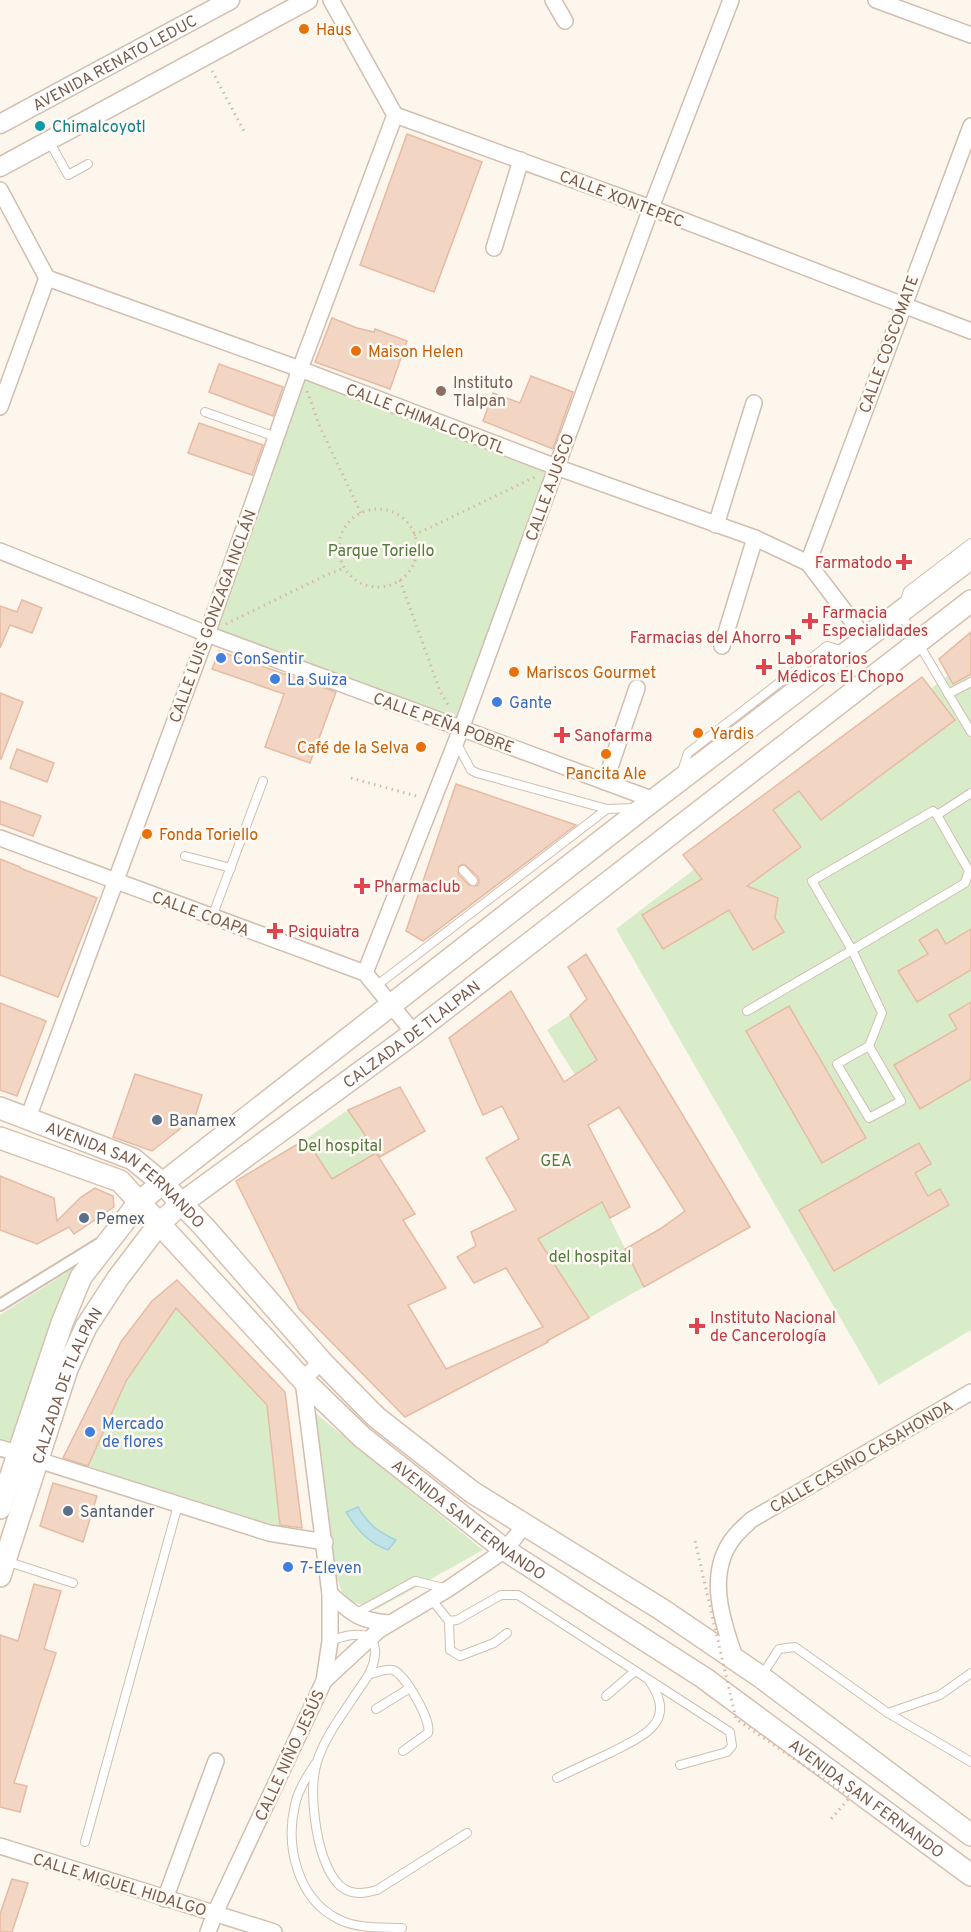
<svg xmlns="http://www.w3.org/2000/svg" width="971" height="1932" font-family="Overpass,sans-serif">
  <rect width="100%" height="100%" fill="#fdf6ec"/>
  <g fill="#d8ecc9">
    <polygon points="300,369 556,467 461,729 207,634"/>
    <polygon points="971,658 971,1330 879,1385 616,929"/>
    <polygon points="570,1015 597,1060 575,1075 547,1030"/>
    <polygon points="348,1110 376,1153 332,1179 306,1139"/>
    <polygon points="602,1202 644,1287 589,1318 538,1239"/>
    <polygon points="77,1266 15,1447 0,1441 0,1315"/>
    <polygon points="176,1308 267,1405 280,1527 88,1467 126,1381"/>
    <polygon points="314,1412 483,1550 377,1609 345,1600 334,1570"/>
  </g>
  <path fill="#bfe3e8" stroke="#a5d3da" stroke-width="1.5" d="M358 1507C368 1524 378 1532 396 1540L388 1550C369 1543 357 1530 346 1512Z"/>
  <g fill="#f3d5c3" stroke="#e6bba3" stroke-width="1.5" fill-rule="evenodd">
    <polygon points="407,134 482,162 434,292 360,265"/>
    <polygon points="332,318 357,328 374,332 375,329 407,341 390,389 315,362"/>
    <polygon points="219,364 283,387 273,416 209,392"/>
    <polygon points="531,376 573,392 553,449 483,421 493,393 520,403"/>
    <polygon points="199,423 263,445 252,475 188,453"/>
    <polygon points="22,600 42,608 32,633 10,625 0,648 0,606 17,612"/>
    <polygon points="971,632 971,674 953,684 939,659"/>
    <polygon points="219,651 336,692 310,763 265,747 284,694 212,669"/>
    <polygon points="922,677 955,720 821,820 799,791 773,810 801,847 747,886 778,898 775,918 784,932 753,950 729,910 663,949 642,915 702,879 683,855"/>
    <polygon points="0,693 23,702 1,759 0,759"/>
    <polygon points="17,749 54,763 47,782 10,768"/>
    <path d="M456 784 576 825 423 941 406 931ZM464 864 478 877 479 882 477 886 469 885 458 874 459 866Z"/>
    <polygon points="0,801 41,816 33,836 0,824"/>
    <polygon points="0,859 20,867 20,868 97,898 58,997 0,975"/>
    <polygon points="937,929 946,944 971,929 971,970 917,1002 898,971 928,954 919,940"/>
    <polygon points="586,954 750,1227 644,1287 625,1249 660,1229 685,1211 619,1107 588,1125 630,1207 610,1218 602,1202 538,1239 589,1318 547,1341 548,1342 405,1417 299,1309 236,1181 306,1139 332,1179 376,1153 415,1214 403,1220 446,1288 408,1305 446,1369 543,1327 506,1268 474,1283 457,1257 476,1246 471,1232 516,1210 486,1158 519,1139 502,1106 483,1115 449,1038 511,991 564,1082 597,1060 570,1015 587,999 568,967"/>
    <polygon points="971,1002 971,1079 920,1109 894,1065 957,1029 949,1015"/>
    <polygon points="0,1003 46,1021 17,1096 0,1090"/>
    <polygon points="789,1006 866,1138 822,1163 746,1031"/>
    <polygon points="135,1074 202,1095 195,1117 152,1151 113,1137"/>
    <polygon points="400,1087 425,1131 380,1157 348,1110"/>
    <polygon points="919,1143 931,1164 915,1173 928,1196 940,1189 949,1205 834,1271 799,1210"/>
    <polygon points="0,1176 54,1198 57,1221 81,1197 95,1188 113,1196 114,1207 74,1234 69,1227 37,1244 0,1230"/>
    <polygon points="177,1280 285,1392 302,1528 280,1525 267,1405 176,1308 126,1381 88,1466 63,1458 121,1342 152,1301"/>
    <polygon points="53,1483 97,1496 83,1542 40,1526"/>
    <polygon points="34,1584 61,1591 44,1649 56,1653 14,1783 27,1786 20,1812 0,1807 0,1635 18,1641"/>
    <polygon points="12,1879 28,1883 12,1932 0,1932 0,1914"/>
  </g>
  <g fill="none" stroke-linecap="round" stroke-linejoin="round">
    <defs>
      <g id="service">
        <polyline points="49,141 68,175 88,164"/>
        <polyline points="205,412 276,437"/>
        <polyline points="904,603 908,591 971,543"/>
        <polyline points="901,614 971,732"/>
        <polyline points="948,694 971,682"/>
        <polyline points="456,742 471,770 477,773 607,809"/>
        <polyline points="682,771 688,753 827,646 845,651"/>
        <polyline points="937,815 969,871 965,883 852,950 812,881 933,811 937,815 971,793"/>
        <polyline points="185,856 231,868"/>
        <polyline points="463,870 473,881"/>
        <polyline points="212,917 263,781"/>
        <polyline points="376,986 607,809 634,808"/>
        <polyline points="747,1011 852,950 882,1013 869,1046 837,1064 869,1118 901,1101 869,1046"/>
        <polyline points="6,1561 73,1583"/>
        <polyline points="431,1599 449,1621 457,1620 501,1595 518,1595 730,1732 732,1746 727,1752 680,1765"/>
        <polyline points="355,1614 415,1581 448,1589"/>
        <polyline points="449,1621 450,1650 460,1656 494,1643 507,1633"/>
        <path d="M330 1641C344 1636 356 1632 371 1637 373 1642 376 1648 375 1654 374 1671 364 1681 355 1695 342 1715 324 1738 317 1762 308 1792 316 1848 331 1874 342 1894 357 1896 377 1890L467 1833"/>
        <path d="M370 1674C376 1673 386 1668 393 1670 405 1674 432 1721 428 1733L403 1751"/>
        <polyline points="762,1675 779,1649 795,1647 888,1713 940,1695 971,1673"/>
        <polyline points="606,1696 635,1671"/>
        <polyline points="376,1709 410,1688"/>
        <polyline points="888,1713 971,1762"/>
        <path d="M315 1764C307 1777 298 1790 295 1805 285 1847 298 1899 338 1919 357 1929 381 1927 402 1928"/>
        <path d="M557 1778C575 1769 593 1761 612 1752 643 1736 678 1722 650 1682"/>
        <polyline points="85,1842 178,1505"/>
      </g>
      <polyline id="pedestrian" points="0,1305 99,1244"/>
      <g id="minor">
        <polyline points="331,0 395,115 651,208 971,331"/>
        <polyline points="553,0 565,21"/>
        <polyline points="876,0 971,35"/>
        <polyline points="0,190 47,278 300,369 556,467 755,538 808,563 865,638"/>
        <polyline points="494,248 521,160"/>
        <polyline points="0,407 47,278"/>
        <polyline points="716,525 754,403"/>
        <polyline points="0,551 207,634 654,800"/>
        <polyline points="808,563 971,126"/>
        <polyline points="722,646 755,538"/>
        <polyline points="605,782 637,688"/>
        <polyline points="0,838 365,973 414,1033"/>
        <polyline points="365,973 461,729 651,208 731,0"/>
        <polyline points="28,1118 207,634 300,369 395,115"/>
        <polyline points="0,1448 269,1533 325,1542"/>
        <path d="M330 1594C353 1614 358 1620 388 1623"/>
        <path d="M736 1660C722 1621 705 1572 735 1536 740 1530 746 1525 751 1520L971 1392"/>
        <polyline points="324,1681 379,1630 448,1589 505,1550 524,1526"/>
        <polyline points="0,1846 274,1932"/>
        <polyline points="165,1899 216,1761"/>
        <polyline points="208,1932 215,1913 324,1681 330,1641 330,1594 303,1380 321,1361"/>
      </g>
      <g id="tertiary">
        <path id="s1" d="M0 124 230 0"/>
        <polyline points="0,167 308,0"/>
      </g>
      <g id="secondary">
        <path id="s2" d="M0 1108 133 1159 162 1183 205 1228 321 1361 376 1417 472 1492 661 1609 761 1677 971 1835"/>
        <path id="s3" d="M0 1138 120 1181 303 1380 362 1437 505 1550 704 1678 971 1875"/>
        <polyline points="0,1508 62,1323 81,1277 140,1201 642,809 971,558"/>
        <path id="s4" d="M0 1576 67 1369 86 1327 118 1278 159 1224 182 1203 414 1033 971 601"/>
      </g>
    </defs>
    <use href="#service" stroke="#d1beb0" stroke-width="10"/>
    <use href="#pedestrian" stroke="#d1beb0" stroke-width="14"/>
    <use href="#minor" stroke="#d1beb0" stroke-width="18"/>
    <use href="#tertiary" stroke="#d1beb0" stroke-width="21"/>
    <use href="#secondary" stroke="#d6c0b0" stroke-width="24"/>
    <g stroke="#d9b8a5" stroke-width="3" stroke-dasharray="1.5 4.5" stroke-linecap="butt">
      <polyline points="212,71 245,133"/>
      <polyline points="307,391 320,427 361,513"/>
      <circle cx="378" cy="548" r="39"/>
      <polyline points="414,535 537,476"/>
      <polyline points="400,580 440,691 449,707"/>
      <polyline points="226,624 322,577 344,568"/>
      <polyline points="351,778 420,797"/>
    </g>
    <use href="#service" stroke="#fff" stroke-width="8"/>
    <use href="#pedestrian" stroke="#fff" stroke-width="10"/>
    <use href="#minor" stroke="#fff" stroke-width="15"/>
    <use href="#tertiary" stroke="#fff" stroke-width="18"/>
    <use href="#secondary" stroke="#fff" stroke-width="21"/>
    <polyline stroke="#d9b8a5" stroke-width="3" stroke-dasharray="1.5 4.5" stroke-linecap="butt" points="695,1541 736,1719 850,1797 831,1819"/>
  </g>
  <g fill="#e8710a" stroke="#fffaf3" stroke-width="2">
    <circle cx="304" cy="29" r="6"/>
    <circle cx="356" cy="351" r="6"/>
    <circle cx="514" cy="672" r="6"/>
    <circle cx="698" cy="733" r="6"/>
    <circle cx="421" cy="747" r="6"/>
    <circle cx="606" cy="754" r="6"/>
    <circle cx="147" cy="834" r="6"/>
  </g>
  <circle fill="#0f9aa8" stroke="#fffaf3" stroke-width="2" cx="40" cy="126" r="6"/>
  <circle fill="#8d6e63" stroke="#fffaf3" stroke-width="2" cx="441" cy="391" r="6"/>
  <g fill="#e0444e" stroke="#fffaf3" stroke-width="2">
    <path d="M901 553h6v6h6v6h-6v6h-6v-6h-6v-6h6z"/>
    <path d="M807 612h6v6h6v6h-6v6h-6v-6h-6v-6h6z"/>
    <path d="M790 628h6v6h6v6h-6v6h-6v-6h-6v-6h6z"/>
    <path d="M761 658h6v6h6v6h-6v6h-6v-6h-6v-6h6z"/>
    <path d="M559 726h6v6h6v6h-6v6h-6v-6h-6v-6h6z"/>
    <path d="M359 877h6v6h6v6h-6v6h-6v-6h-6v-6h6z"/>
    <path d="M272 922h6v6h6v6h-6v6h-6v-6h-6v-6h6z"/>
    <path d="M694 1317h6v6h6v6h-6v6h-6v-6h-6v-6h6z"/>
  </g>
  <g fill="#3f7fe0" stroke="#fffaf3" stroke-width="2">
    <circle cx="221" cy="658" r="6"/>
    <circle cx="275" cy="679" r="6"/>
    <circle cx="497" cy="702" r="6"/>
    <circle cx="90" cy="1432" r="6"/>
    <circle cx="288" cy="1567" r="6"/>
  </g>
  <g fill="#5c6f8a" stroke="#fffaf3" stroke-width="2">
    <circle cx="157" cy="1120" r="6"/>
    <circle cx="84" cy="1218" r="6"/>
    <circle cx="68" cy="1511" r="6"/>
  </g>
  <g text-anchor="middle" stroke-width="5" stroke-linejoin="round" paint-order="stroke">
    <g font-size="16" fill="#c56008" stroke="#fffaf3" text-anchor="start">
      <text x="316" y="35">Haus</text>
      <text x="368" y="357">Maison Helen</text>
      <text x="526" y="678">Mariscos Gourmet</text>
      <text x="710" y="739">Yardis</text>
      <text x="409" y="753" text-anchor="end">Café de la Selva</text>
      <text x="606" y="779" text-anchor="middle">Pancita Ale</text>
      <text x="159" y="840">Fonda Toriello</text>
    </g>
    <g font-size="16" fill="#7a5c4d" stroke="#fffaf3">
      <text dy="6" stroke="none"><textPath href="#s1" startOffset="130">AVENIDA RENATO LEDUC</textPath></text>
      <text transform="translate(622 198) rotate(21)" y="6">CALLE XONTEPEC</text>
      <text transform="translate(888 344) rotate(-70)" y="6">CALLE COSCOMATE</text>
      <text transform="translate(426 418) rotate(21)" y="6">CALLE CHIMALCOYOTL</text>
      <text transform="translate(549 487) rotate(-70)" y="6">CALLE AJUSCO</text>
      <text transform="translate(212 616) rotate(-70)" y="6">CALLE LUIS GONZAGA INCLÁN</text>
      <text transform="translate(444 722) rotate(20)" y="6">CALLE PEÑA POBRE</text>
      <text transform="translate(201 913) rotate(20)" y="6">CALLE COAPA</text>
      <text dy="6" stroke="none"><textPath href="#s4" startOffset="706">CALZADA DE TLALPAN</textPath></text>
      <text dy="6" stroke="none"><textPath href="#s2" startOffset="144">AVENIDA SAN FERNANDO</textPath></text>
      <text dy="6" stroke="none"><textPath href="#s4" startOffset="202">CALZADA DE TLALPAN</textPath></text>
      <text transform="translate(861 1456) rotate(-30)" y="6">CALLE CASINO CASAHONDA</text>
      <text dy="6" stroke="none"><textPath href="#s3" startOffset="615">AVENIDA SAN FERNANDO</textPath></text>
      <text transform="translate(289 1755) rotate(-65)" y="6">CALLE NIÑO JESÚS</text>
      <text dy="6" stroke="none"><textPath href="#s3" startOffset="1101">AVENIDA SAN FERNANDO</textPath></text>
      <text transform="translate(120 1884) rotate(17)" y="6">CALLE MIGUEL HIDALGO</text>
    </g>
    <g font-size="16" fill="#0d838f" stroke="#fffaf3" text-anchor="start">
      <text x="52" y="132">Chimalcoyotl</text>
    </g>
    <g font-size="16" fill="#785e54" stroke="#fffaf3" text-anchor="start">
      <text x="453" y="388">Instituto<tspan x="453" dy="18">Tlalpan</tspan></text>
    </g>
    <g font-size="16" fill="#537a41" stroke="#fffaf3">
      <text x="381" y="556">Parque Toriello</text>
      <text x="340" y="1151">Del hospital</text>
      <text x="556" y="1166">GEA</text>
      <text x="590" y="1262">del hospital</text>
    </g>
    <g font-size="16" fill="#be3a42" stroke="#fffaf3" text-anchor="start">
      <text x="892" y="568" text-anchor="end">Farmatodo</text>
      <text x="822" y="618">Farmacia<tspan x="822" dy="18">Especialidades</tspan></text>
      <text x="781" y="643" text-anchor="end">Farmacias del Ahorro</text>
      <text x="777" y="664">Laboratorios<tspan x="777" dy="18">Médicos El Chopo</tspan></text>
      <text x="574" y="741">Sanofarma</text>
      <text x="374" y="892">Pharmaclub</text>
      <text x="288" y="937">Psiquiatra</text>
      <text x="710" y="1323">Instituto Nacional<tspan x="710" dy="18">de Cancerología</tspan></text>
    </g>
    <g font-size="16" fill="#366cbe" stroke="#fffaf3" text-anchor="start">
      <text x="233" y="664">ConSentir</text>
      <text x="287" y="685">La Suiza</text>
      <text x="509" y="708">Gante</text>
      <text x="102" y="1429">Mercado<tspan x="102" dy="18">de flores</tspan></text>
      <text x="300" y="1573">7-Eleven</text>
    </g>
    <g font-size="16" fill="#4e5e75" stroke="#fffaf3" text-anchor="start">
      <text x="169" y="1126">Banamex</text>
      <text x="96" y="1224">Pemex</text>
      <text x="80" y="1517">Santander</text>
    </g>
  </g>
</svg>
